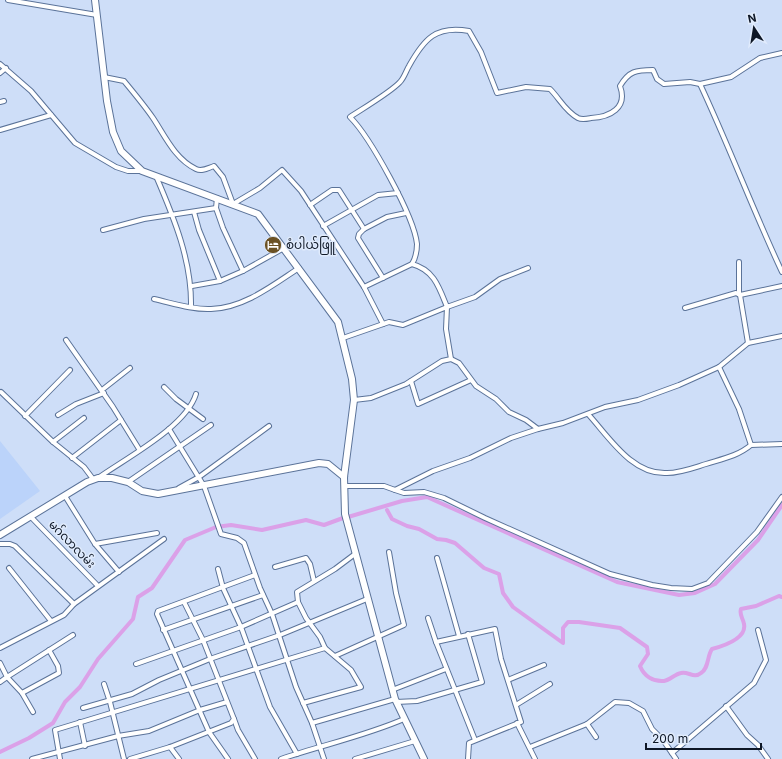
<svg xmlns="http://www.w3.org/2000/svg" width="782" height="759" font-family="Inter,'Noto Sans Myanmar',sans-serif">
  <rect width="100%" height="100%" fill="#cedef8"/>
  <polygon fill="#bbd3fa" points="0,441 40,491 0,519"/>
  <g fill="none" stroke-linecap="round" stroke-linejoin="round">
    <g stroke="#dba1e8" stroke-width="4">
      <path d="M387 510 392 519 407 526 419 529 437 539 446 540 455 543 484 568 499 574 503 593 513 607 563 643V628L568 622H579L620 628 647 647 648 654 640 666C644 676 653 682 664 681 670 680 675 674 681 673 688 671 694 679 701 673 709 668 707 656 712 649 723 646 747 639 744 624 743 618 739 615 741 609L756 606 779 596 782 597"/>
      <polyline points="348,517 402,501 427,497 617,582 679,595 695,593 715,584 758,540 782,505"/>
      <polyline points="0,752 29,738 53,723 65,702 80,687 98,659 133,619 138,597 152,588 185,540 216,527 231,525 262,530 306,520 324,525 343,518"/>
    </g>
    <defs>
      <g id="street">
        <polyline points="8,0 97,15 97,12"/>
        <path d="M782 53 760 58 731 77 700 84C729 146 753 210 782 272"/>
        <polyline points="0,64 31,91 75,143 116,167 128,171 142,171"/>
        <polyline points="0,73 6,68"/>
        <path d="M104 77 124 81C134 93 144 105 153 118 165 136 175 159 196 169 202 172 208 168 214 166L223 177 233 204 260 188 282 170 301 191 364 287 383 324"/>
        <polyline points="0,102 4,101"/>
        <polyline points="0,130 51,115"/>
        <path d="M156 176C174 218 192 261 191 307"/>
        <polyline points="310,205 332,190 339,190 364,229 387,217 406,213"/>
        <polyline points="216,208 223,228 243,271"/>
        <polyline points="194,212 199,230 220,281"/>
        <polyline points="323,226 378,195 398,193"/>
        <polyline points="364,229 359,234 358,238 383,278"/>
        <polyline points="103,230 144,219 216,208 217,198"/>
        <polyline points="739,262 739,294"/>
        <path d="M528 268 500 279 475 297 447 307C439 287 434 270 412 264 415 259 417 251 417 244 414 216 370 137 350 117 362 109 391 92 400 82 404 78 406 71 409 66 424 39 436 25 469 31L481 52 497 93 526 87 550 89C560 99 565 111 578 118 582 120 586 119 591 118 610 117 628 108 620 86 629 71 636 70 653 70L657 79 664 84 690 82 700 84"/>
        <polyline points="192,286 220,281 243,271 284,248"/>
        <polyline points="364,287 412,264"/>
        <polyline points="740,295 748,343"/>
        <path d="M154 299C172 303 192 310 211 309 244 308 273 285 299 268"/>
        <polyline points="685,308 736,293 740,295 782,286"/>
        <polyline points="343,338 389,322 403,325 447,307 446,329 451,359"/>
        <polyline points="66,340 113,407 139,449"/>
        <polyline points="719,367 739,409 751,445 782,444"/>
        <polyline points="411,381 418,404 471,380"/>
        <polyline points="164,387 176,399 203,419"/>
        <polyline points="102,390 130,368"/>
        <polyline points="1,392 53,442 84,467 93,479"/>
        <polyline points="354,400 371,398 406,384 442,361 451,359 459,363 476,386 496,399 509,412 526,420 538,429"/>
        <path d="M588 414C609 437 632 475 667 473 680 473 693 468 706 464 722 459 738 456 751 445"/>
        <polyline points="58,415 76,404 104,393"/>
        <polyline points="25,416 70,370"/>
        <polyline points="169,429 204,486 221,534 237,538 244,543 260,588 272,614 296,687 312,723 324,759"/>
        <polyline points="53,442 84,418"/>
        <polyline points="72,458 121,420"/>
        <path d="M98 478C126 458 186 427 196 394"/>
        <polyline points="128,482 211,425"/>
        <polyline points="344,486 384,486 395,490 433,471 470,458 511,438 538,429 563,423 605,407 638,400 679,385 719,367 748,343 782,336"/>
        <polyline points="179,488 199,477 269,426"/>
        <polyline points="395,490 404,493 424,492 444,498 485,518 610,574 652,585 671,588 692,589 708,583 757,532 782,497"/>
        <polyline points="65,496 95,544 119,572"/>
        <polyline points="31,517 98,586"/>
        <polyline points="0,544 10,544 15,546 74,604 64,615 0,648"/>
        <polyline points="95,544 157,533"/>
        <polyline points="437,558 459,636"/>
        <polyline points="275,567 306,558 310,564 314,581"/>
        <polyline points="9,568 51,621"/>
        <polyline points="218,569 223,588 241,627 270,707 297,754"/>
        <polyline points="74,604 164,539"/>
        <polyline points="428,618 436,642 475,740"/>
        <polyline points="163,630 263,595"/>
        <polyline points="436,642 495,629 501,659 521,722 469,743 468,759"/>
        <polyline points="335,656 404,625 396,593 389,552"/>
        <polyline points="0,663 7,677 0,682"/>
        <polyline points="136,664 241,627 298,602"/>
        <polyline points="508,680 544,665"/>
        <polyline points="104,684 110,702 124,759"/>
        <polyline points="392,690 446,669"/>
        <polyline points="22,693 59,673 58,666 49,650"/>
        <polyline points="396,702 417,701 482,682 468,634"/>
        <polyline points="303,703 361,687 351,670 325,648 320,637 306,618 298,602 297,592 335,569 355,554"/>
        <polyline points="516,705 550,684"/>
        <polyline points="726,706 747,735 758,745 768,759"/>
        <polyline points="83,708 132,694 159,680 210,659 280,635 367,599"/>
        <polyline points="33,712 22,693 7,677 73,635"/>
        <polyline points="234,719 238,730 255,759"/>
        <polyline points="80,722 85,746"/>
        <polyline points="312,723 395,699"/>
        <polyline points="517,723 535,759"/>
        <polyline points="587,724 596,737"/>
        <polyline points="170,747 179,759"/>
        <polyline points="530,747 587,724 615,702 629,703 643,711 652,729 663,740 676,759"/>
        <polyline points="672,753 754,683 766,660 758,630"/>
        <polyline points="32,759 118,736 149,731 200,710 227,702"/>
        <polyline points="60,759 55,730 325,648"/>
        <polyline points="130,759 170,747 231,723 234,719 203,640 184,602"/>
        <polyline points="228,759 209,732 157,614 158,611 255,575"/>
        <path d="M281 759C322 745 365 736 404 719"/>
        <polyline points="355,759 415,741"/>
      </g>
      <g id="secondary">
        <polyline points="95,0 107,101 113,132 121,151 142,171 258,214 338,322 352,379 354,400 344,477 345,514 395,699 424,759"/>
        <polyline points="0,535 87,482 98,478 112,478 128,482 142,491 158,494 319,463 328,464 344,477"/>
      </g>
    </defs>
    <use href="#street" stroke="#5b7399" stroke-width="6"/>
    <use href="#secondary" stroke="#5b7399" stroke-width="8"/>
    <use href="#street" stroke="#fff" stroke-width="4"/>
    <use href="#secondary" stroke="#fff" stroke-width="6"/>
  </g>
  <defs>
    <symbol id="hotel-disc" viewBox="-11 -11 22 22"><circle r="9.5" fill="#6b5123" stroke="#e0ebfc"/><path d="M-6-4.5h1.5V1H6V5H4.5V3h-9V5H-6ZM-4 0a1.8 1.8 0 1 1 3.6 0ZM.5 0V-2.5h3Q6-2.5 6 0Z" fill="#fff"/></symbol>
  </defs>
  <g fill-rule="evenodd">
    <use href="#hotel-disc" x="263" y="235" width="20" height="20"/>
  </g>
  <g text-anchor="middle" stroke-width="3" stroke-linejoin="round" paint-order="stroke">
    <g font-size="12" fill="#0e1726" stroke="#e0ebfc" text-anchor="start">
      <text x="286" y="249">စံပါယ်ဖြူ</text>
    </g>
    <g font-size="12" fill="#0e1726" stroke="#e0ebfc">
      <text transform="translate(72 544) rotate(46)" y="4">မဂ်လာလမ်း</text>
    </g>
  </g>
  <g transform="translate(754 28) rotate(348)" stroke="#e0ebfc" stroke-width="3" paint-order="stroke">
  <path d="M0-3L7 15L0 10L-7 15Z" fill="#0e1726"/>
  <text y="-6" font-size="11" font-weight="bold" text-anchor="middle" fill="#0e1726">N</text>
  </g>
  <path d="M646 743v6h115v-6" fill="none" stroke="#0e1726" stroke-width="2"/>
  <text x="652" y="743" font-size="12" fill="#0e1726" stroke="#e0ebfc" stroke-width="3" paint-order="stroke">200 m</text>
</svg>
